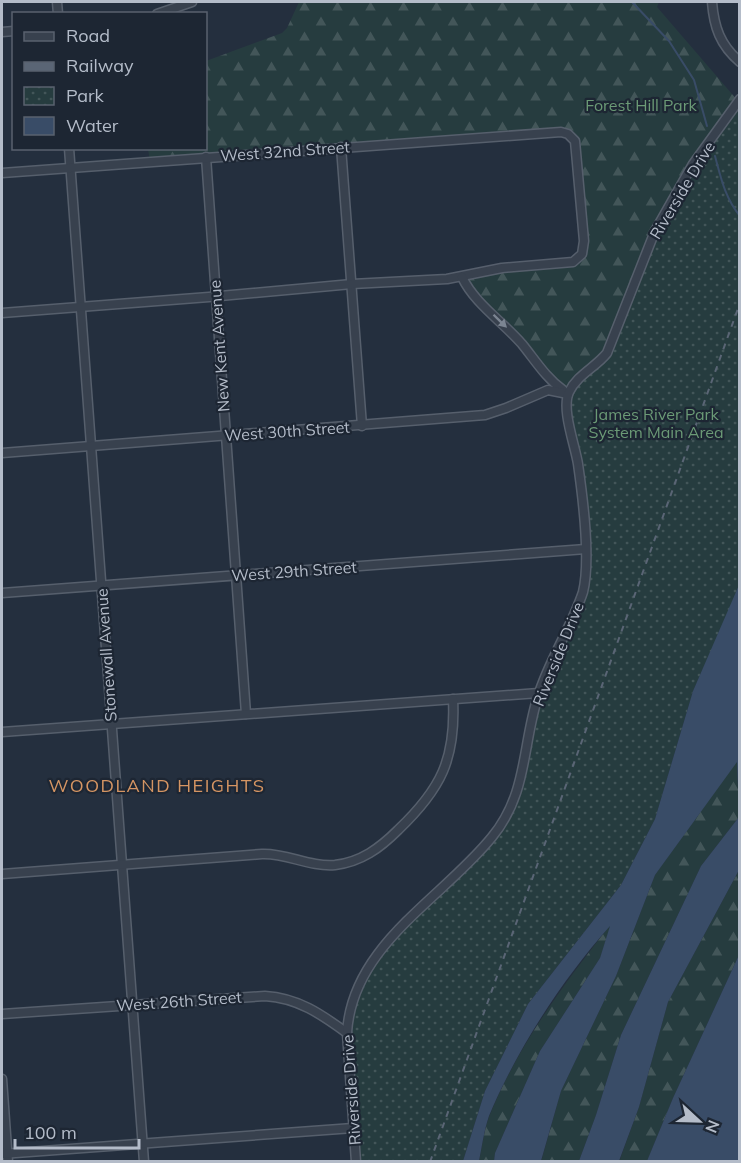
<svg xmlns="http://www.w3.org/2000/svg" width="741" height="1163" font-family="Mulish,sans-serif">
  <defs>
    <pattern id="forest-firs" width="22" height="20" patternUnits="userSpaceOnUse" patternTransform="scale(1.5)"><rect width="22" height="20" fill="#263c3f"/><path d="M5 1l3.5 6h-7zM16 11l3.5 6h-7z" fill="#435659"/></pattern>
    <pattern id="park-dots" width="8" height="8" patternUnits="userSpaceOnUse" patternTransform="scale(1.5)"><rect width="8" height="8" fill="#263c3f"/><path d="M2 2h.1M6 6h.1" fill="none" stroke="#435659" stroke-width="1.8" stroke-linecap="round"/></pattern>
  </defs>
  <rect width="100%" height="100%" fill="#242f3e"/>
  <g fill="url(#forest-firs)">
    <polygon points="299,2 659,2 657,7 738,101 611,344 568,394 555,385 462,277 570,262 582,254 575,143 568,134 150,161 148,149 206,148 206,61 282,33 287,28"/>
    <polygon points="737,761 739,817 701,866 621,1035 596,1115 579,1161 541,1162 561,1091 616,976 655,875"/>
    <polygon points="739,870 739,955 673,1098 647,1161 619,1162 639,1107 668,1002"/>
    <path d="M611 924 600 958 540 1051 495 1153 494 1161 479 1162C482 1147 484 1131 489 1117 518 1045 564 984 611 924Z"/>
  </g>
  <polygon fill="url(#park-dots)" points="739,99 740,585 735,597 693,691 655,819 621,885 528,1004 485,1091 463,1161 356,1162 348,1022 369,966 483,849 511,808 533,715 577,608 586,549 568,394 604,357 636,277 679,186"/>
  <g fill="#394c67">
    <path d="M739 585V812L737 762 655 875 616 976 561 1091 541 1161H494L495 1153 540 1051 600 958 610 926C562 980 517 1049 489 1116 484 1130 482 1147 479 1161H463L485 1091 528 1004 621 885 655 819 693 691Z"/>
    <polygon points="739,817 739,870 668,1002 639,1107 619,1161 579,1161 596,1115 621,1035 701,866"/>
    <polygon points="739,955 739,1161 647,1161 673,1098"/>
  </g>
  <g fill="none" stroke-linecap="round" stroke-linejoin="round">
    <g stroke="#394c67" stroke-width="2">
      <polyline points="632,2 669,41 694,80 707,126"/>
      <path d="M715 156C721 178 725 198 740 216"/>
    </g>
    <defs>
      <g id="minor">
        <polyline points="57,2 58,14"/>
        <path d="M712 2C714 27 720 45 740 62"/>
        <polyline points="157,14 192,2"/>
        <polyline points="2,32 14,31"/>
        <polyline points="341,147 362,426"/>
        <polyline points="69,148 144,1162"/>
        <polyline points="206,157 246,714"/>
        <polyline points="2,173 561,132 568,134 575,141 584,241 582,254 573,262 502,268 447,279 352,284 209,297 2,313"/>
        <path d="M462 277C475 304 502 321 522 344 535 360 546 378 563 390"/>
        <polyline points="2,453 485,415 506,408 548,390 568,394"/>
        <polyline points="2,593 586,549"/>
        <polyline points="2,732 539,693"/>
        <path d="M2 874 262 854C287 853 309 867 335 865 361 862 380 848 398 830 441 789 456 759 453 699"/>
        <path d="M2 1014 265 996C298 998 321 1014 347 1033"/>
        <polyline points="2,1079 8,1162"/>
        <polyline points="2,1154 353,1128"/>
        <path d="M356 1162 347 1033C352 945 442 899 492 837 528 793 522 746 538 696 549 660 571 628 583 592 591 559 583 499 578 464 575 445 561 409 569 392 577 375 596 367 607 353L655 231 693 164 740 99"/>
      </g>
    </defs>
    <use href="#minor" stroke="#565f6c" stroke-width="11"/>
    <use href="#minor" stroke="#38414e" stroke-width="8"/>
    <polyline stroke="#5a6575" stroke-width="2" stroke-dasharray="6 6" stroke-linecap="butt" points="430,1162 740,303"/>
  </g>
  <defs><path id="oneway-solid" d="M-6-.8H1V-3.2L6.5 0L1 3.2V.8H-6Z" transform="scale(1.5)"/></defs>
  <use fill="#7c8592" href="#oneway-solid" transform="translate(500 321) rotate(44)"/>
  <g text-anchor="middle" stroke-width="4.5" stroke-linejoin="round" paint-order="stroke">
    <g font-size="16" fill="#6b9a76" stroke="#1d2633">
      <text x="641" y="111">Forest Hill Park</text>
      <text x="656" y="420">James River Park<tspan x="656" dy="18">System Main Area</tspan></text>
    </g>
    <g font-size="16" fill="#b4bcc9" stroke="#1d2633">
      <text transform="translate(285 151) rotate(-4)" y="6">West 32nd Street</text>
      <text transform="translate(682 190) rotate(-59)" y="6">Riverside Drive</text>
      <text transform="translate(219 346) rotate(-94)" y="6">New Kent Avenue</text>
      <text transform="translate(287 431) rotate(-4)" y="6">West 30th Street</text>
      <text transform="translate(294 571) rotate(-4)" y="6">West 29th Street</text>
      <text transform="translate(558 654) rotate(-68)" y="6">Riverside Drive</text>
      <text transform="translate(106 655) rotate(-94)" y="6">Stonewall Avenue</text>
      <text transform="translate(179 1001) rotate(-4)" y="6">West 26th Street</text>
      <text transform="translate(351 1090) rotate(-94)" y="6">Riverside Drive</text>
    </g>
    <g font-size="18" letter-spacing="1.5" fill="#d59563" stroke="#1d2633">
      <text x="157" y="792">WOODLAND HEIGHTS</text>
    </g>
  </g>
  <rect width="741" height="1163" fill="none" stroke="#b4bcc9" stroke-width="6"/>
  <rect x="12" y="12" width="195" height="138" fill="#1d2633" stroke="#59626f" stroke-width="1.5"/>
  <rect x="24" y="32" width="30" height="9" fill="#38414e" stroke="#59626f" stroke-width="1.5"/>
  <text x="66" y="42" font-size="18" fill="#b4bcc9">Road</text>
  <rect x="24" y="62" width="30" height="9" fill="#5a6575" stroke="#59626f" stroke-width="1.5"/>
  <text x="66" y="72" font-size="18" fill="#b4bcc9">Railway</text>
  <rect x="24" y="87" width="30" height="18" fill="url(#park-dots)" stroke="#59626f" stroke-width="1.5"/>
  <text x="66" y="102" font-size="18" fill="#b4bcc9">Park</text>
  <rect x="24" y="117" width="30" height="18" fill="#394c67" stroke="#59626f" stroke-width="1.5"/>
  <text x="66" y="132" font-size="18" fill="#b4bcc9">Water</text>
  <g transform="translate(699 1121) rotate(112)" stroke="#1d2633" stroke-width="4.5" paint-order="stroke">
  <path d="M0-4.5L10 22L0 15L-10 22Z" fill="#b4bcc9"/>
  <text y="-9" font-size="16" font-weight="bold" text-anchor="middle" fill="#b4bcc9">N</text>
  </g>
  <path d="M15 1139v9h124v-9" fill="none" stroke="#b4bcc9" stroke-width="3"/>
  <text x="24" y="1139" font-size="18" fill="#b4bcc9" stroke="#1d2633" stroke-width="4.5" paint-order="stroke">100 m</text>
</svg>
